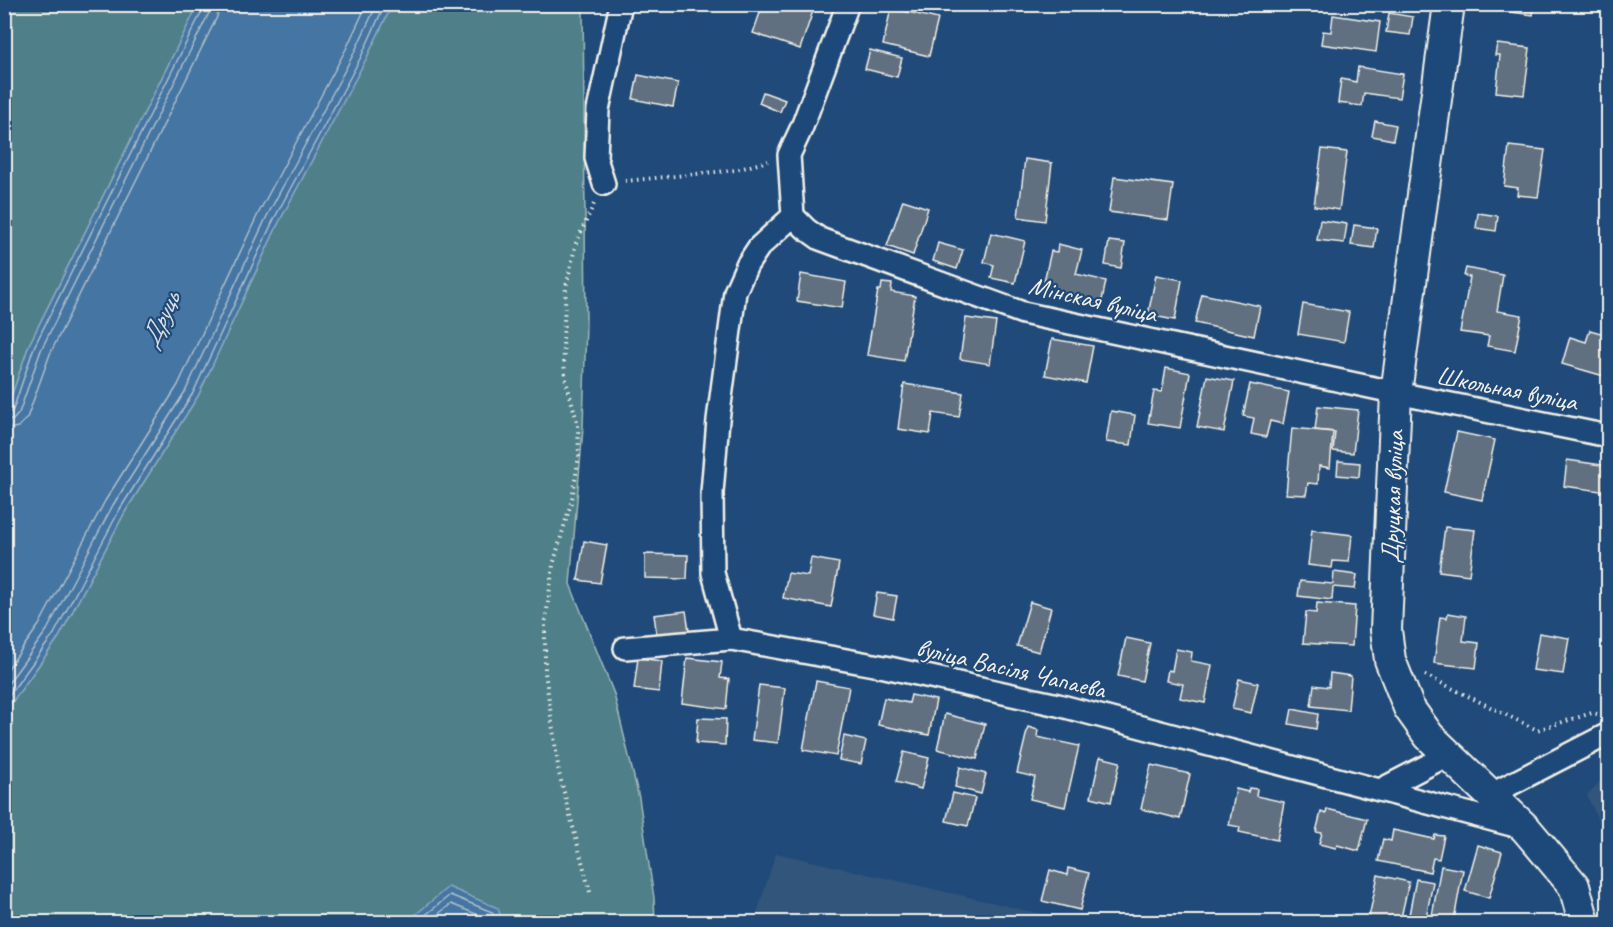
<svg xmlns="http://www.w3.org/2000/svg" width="1613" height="927" font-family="Caveat,sans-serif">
  <rect width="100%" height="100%" fill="#1f4a7a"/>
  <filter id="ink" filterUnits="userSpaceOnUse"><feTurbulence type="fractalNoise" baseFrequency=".0167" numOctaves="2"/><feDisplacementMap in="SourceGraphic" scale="12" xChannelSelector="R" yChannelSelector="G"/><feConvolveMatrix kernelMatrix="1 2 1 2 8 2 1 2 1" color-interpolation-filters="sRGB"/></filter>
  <g filter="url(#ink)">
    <g fill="#32557c">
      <polygon points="1608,774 1608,843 1587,795"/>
      <polygon points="776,853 1077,922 754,922"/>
    </g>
    <g fill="#50808a" stroke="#a2b8b9" stroke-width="1.5">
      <polygon points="5,5 198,5 29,345 5,415"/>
      <polygon points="392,5 583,5 586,323 583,428 570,584 614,694 639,798 654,898 655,922 5,922 5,712 59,637 125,512 198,396 278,224 366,59"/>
    </g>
    <g fill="#4575a2" stroke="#8ba7be" stroke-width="1.5">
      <polygon points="198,5 392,5 366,59 278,224 198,396 125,512 59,637 5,712 5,415 29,345"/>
      <polygon points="448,887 498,908 502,922 407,922"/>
    </g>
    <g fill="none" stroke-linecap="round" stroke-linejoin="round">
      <g stroke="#aebfcc" stroke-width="1.5">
        <polyline points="4,414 9,413 13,410 34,347 203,9 203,4"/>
        <polyline points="4,421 13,420 19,413 41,350 209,13 211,4"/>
        <polyline points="4,430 18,427 27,418 50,354 217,17 220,4"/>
        <polyline points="4,674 39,625 105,501 178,385 258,214 346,49 367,4"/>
        <polyline points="4,689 47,630 113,505 186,390 266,218 354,53 377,4"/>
        <polyline points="4,702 54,634 120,509 193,393 273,221 361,57 385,4"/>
        <polyline points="417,922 450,895 492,912 496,922"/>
        <polyline points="428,922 451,904 486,918 488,922"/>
      </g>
    </g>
    <g fill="#607080" stroke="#f4f1e8" stroke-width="1.5">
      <polygon points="763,4 794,4 813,11 800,49 753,33"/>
      <polygon points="1506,4 1535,4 1533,15 1505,11"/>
      <polygon points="891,8 938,19 929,56 883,45"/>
      <polygon points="1389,13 1413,17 1410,35 1386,32"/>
      <polygon points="1333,15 1380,22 1376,52 1321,44 1323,31 1331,32"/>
      <polygon points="1497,44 1530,48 1524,95 1496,92 1500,55 1495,55"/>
      <polygon points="870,50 902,58 897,77 865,69"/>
      <polygon points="1358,67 1403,74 1399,98 1364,93 1362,106 1338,103 1341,79 1356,82"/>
      <polygon points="638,75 678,83 673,107 633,99"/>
      <polygon points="763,92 785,100 780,112 759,103"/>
      <polygon points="1375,121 1396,125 1393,140 1372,136"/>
      <polygon points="1509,146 1545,150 1538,197 1517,195 1518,188 1504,186"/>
      <polygon points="1322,149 1347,152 1339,210 1314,206"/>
      <polygon points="1025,159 1052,163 1045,221 1018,217"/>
      <polygon points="1114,177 1173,185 1168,220 1109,212"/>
      <polygon points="903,200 928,208 913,255 887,246"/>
      <polygon points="1478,213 1498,216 1496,231 1476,228"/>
      <polygon points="1320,220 1347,224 1344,243 1317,240"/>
      <polygon points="1354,225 1377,228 1374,248 1351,245"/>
      <polygon points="991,233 1025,241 1015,283 991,278 994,265 984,262"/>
      <polygon points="1109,241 1125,243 1121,268 1105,265"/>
      <polygon points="938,243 963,250 957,269 933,261"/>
      <polygon points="1058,244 1082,250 1076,274 1106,281 1101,305 1042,290 1051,251 1057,252"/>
      <polygon points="1466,268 1503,275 1497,311 1522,315 1515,351 1487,346 1489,336 1460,332 1470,277 1464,276"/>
      <polygon points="801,274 846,282 842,308 797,301"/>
      <polygon points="1156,275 1182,280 1175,320 1148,315"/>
      <polygon points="882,283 892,284 891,292 915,296 904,361 867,355 878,290 881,290"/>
      <polygon points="1202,294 1260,306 1254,336 1195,323"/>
      <polygon points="1303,304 1349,312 1344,342 1298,334"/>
      <polygon points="966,318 996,322 990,364 960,359"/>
      <polygon points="1590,330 1608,335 1608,361 1604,376 1562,364 1570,337 1586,342"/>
      <polygon points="1052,339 1093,346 1086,383 1045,375"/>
      <polygon points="1166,368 1190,373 1180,428 1148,423 1154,391 1162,392"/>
      <polygon points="1207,376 1234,381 1224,432 1197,427"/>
      <polygon points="904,384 963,393 959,417 933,413 930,434 898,429"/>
      <polygon points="1250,384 1289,392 1283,424 1270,421 1266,437 1251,434 1254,418 1243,416"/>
      <polygon points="1318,406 1358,410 1353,453 1333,451 1335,432 1315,430"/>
      <polygon points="1111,411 1135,415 1131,445 1106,442"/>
      <polygon points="1292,428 1333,432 1330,468 1319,466 1318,484 1308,483 1306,495 1286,494"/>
      <polygon points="1457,432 1495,440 1482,500 1444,492"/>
      <polygon points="1567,460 1608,466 1608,492 1564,486"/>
      <polygon points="1338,461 1360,463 1359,477 1337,475"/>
      <polygon points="1445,527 1475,530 1469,575 1439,571"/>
      <polygon points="1312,530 1352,535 1349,562 1333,561 1332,568 1308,565"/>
      <polygon points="584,541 607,545 600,583 578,580"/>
      <polygon points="645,554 688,555 687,579 645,578"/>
      <polygon points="811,558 839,563 831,607 783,598 788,573 808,576"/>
      <polygon points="1334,572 1357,575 1355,589 1333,587 1332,600 1298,596 1300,581 1333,584"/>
      <polygon points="877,593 897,596 893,618 873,614"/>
      <polygon points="1030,602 1051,608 1039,652 1017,646"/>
      <polygon points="1317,603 1355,606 1352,646 1303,643 1306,612 1316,613"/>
      <polygon points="686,611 689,631 657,636 654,615"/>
      <polygon points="1448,613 1466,616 1463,641 1479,643 1476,668 1434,663 1440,617 1447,618"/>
      <polygon points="1539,633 1569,638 1563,674 1533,670"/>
      <polygon points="1126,638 1150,643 1142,681 1118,676"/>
      <polygon points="1176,649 1192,652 1191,661 1212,665 1205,703 1180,698 1183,684 1166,681 1168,670 1172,671"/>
      <polygon points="638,658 662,661 659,692 634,689"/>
      <polygon points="687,658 722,662 720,678 729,679 726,709 682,703"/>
      <polygon points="1330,673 1351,676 1348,710 1311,706 1314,685 1329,687"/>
      <polygon points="1239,679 1258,683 1251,713 1232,709"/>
      <polygon points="816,681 849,687 836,756 803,750"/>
      <polygon points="759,685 785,688 778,743 752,740"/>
      <polygon points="911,695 936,700 929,735 878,725 884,698 909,703"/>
      <polygon points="1292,709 1318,714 1316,729 1289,724"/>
      <polygon points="945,714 985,724 977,759 937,749"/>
      <polygon points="698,718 726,719 725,745 696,743"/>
      <polygon points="1028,727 1038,730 1037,737 1079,746 1065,807 1030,799 1035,777 1017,773"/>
      <polygon points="844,736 866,741 861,764 839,760"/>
      <polygon points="904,752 929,758 921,789 896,782"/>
      <polygon points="1100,757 1120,762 1111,802 1091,797"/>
      <polygon points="1151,765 1190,774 1180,819 1141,809"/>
      <polygon points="960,767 986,774 981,794 955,787"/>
      <polygon points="1249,788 1257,789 1256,796 1284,802 1277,840 1239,832 1240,827 1229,825 1236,789 1248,792"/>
      <polygon points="953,793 975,798 968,826 946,821"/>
      <polygon points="1327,809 1367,819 1359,851 1337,845 1336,848 1319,844 1322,833 1316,832 1321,812 1326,814"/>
      <polygon points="1393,830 1434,839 1435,835 1444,836 1439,859 1433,858 1430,872 1378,861 1383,839 1391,841"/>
      <polygon points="1478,845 1502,852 1489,898 1465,891"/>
      <polygon points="1441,866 1463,870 1454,920 1432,916"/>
      <polygon points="1068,868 1089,873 1080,910 1042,901 1050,870 1067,875"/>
      <polygon points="1378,875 1409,882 1400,922 1368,922"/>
      <polygon points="1416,879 1433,882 1426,918 1409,915"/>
    </g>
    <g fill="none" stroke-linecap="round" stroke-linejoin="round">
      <defs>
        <g id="minor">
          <polyline points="604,184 596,158 598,110 621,4"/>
          <polyline points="793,216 806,229 820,239 1023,313 1407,395 1608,436"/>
          <polyline points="731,639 713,573 712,493 718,420 735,292 747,265 759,247 793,216 789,155 802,127 848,4"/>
          <polyline points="625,648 731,639 885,667 1058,705 1523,828"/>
          <polyline points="1380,790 1448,755"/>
          <polyline points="1490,795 1608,734"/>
        </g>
        <polyline id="secondary" points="1449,4 1396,393 1386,630 1390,660 1409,708 1429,736 1526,829 1574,886 1584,922"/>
      </defs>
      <use href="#minor" stroke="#f4f1e8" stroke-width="26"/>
      <use href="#secondary" stroke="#f4f1e8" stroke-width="34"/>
      <g stroke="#f4f1e8" stroke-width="4" stroke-dasharray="1.5 4.5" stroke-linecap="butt">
        <polyline points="625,181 736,170 768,161"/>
        <polyline points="1425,675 1537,730 1592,713 1597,714"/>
        <polyline points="590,892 559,773 545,672 545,625 553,565 572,499 579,456 578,425 565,377 563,340 566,287 576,243 594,204"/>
      </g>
      <use href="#minor" stroke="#1f4a7a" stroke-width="21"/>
      <use href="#secondary" stroke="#1f4a7a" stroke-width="30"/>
    </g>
  </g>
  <g text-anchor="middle" stroke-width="4.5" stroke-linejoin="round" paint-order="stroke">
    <g font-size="26" fill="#f4f1e8" stroke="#1f4a7a">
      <text transform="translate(1093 299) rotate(13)" y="9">Мінская вуліца</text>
      <text transform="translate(1507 388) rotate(11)" y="9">Школьная вуліца</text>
      <text transform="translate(1392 497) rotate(-88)" y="9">Друцкая вуліца</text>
      <text transform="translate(1011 668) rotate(13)" y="9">вуліца Васіля Чапаева</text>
    </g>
    <g font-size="27" font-style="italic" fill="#dadede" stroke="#1f4a7a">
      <text transform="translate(160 320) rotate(-65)" y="9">Друць</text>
    </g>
  </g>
  <rect width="1613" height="927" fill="none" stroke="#1f4a7a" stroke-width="24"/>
  <rect x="12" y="12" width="1589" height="903" fill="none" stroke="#f4f1e8" stroke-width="2" filter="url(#ink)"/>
</svg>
